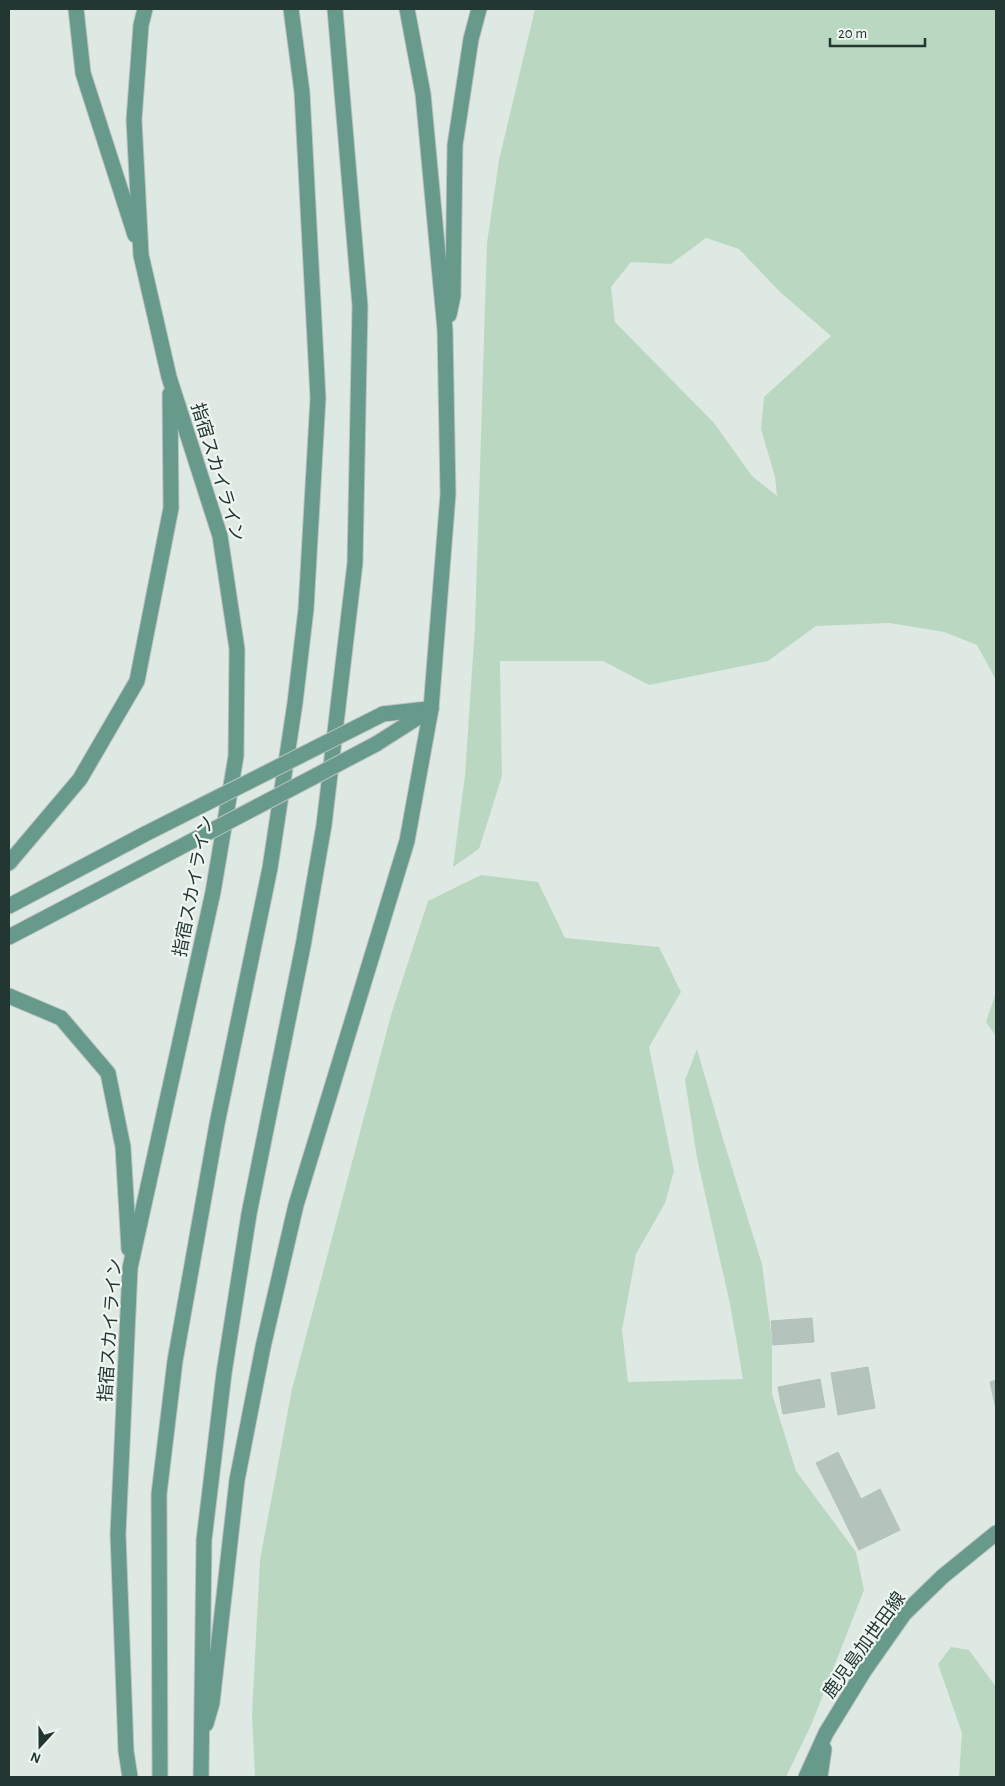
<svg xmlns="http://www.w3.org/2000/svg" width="1005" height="1786" font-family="'Alegreya Sans','Noto Sans JP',sans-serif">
  <rect width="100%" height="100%" fill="#dfe9e4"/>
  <g fill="#bad8c1" fill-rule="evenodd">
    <path d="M535 9H996V680L977 645 944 632 889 623 816 626 768 661 649 685 603 661H500L502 776 479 849 453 867 465 775 475 626 487 243 499 160ZM706 238 739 249 780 292 831 336 764 397 761 429 775 477 777 496 752 476 714 423 615 322 611 287 631 262 671 264Z"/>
    <polygon points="481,875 538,882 565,938 659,947 681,992 649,1047 674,1171 665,1203 636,1254 622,1330 628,1382 743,1379 730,1304 697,1158 685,1080 697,1049 723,1139 762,1264 772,1340 772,1394 796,1471 856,1552 864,1590 812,1723 786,1777 255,1777 252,1714 260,1560 292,1389 391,1015 428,901"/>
    <polygon points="996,992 996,1036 986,1022"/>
    <polygon points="951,1647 969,1650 996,1687 996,1777 959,1777 962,1733 938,1664"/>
  </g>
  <g fill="#b5c3bd" stroke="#b3c1bb">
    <polygon points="812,1318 814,1342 773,1345 771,1321"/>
    <polygon points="868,1367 875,1408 838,1415 831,1373"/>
    <polygon points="820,1379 825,1407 783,1414 778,1387"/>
    <polygon points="996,1380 996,1409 990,1382"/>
    <polygon points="838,1452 861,1499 880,1489 900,1530 859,1550 816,1463"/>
  </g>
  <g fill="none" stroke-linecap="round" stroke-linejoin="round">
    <defs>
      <g id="primary">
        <polyline points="76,9 83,73 135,235"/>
        <polyline points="449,315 453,296 455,145 471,39 479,9"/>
        <polyline points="383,714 427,709"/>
        <polyline points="376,744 431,709"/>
        <polyline points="9,863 80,779 137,681 171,508 170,394"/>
        <polyline points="9,906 145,834"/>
        <polyline points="9,937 152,862"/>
        <polyline points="9,996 61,1018 108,1073 123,1147 129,1249"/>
        <polyline points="206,1724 212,1703 237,1480 263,1347 296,1205 407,841 431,709 448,494 445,330 423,94 407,9"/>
        <polyline points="130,1777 126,1751 118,1534 130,1268 213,892 236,756 237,649 220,536 169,377 141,255 134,120 141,25 145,9"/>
        <polyline points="160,1777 159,1494 175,1361 217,1124 270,868 295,703 306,609 318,398 302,92 291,9"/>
        <polyline points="201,1777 204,1540 224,1373 249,1214 303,946 324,825 355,563 360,306 335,9"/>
        <polyline points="806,1777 826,1733 864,1671 904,1614 942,1577 996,1533"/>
        <polyline points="820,1777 824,1749"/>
      </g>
    </defs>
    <use href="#primary" stroke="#bdc3c1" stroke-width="17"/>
    <use href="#primary" stroke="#689a8b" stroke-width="15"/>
    <defs>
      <g id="primary-bridge">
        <polyline points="145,834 383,714"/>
        <polyline points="152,862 376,744"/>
      </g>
    </defs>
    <use href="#primary-bridge" stroke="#bdc3c1" stroke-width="17" stroke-linecap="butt"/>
    <use href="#primary-bridge" stroke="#689a8b" stroke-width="15"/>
  </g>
  <g text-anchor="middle" stroke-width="4.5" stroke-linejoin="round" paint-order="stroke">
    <g font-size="18" fill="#223731" stroke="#eff6f2">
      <text transform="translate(218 472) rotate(73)" y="6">指宿スカイライン</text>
      <text transform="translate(193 886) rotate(-79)" y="6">指宿スカイライン</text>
      <text transform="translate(110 1330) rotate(-86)" y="6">指宿スカイライン</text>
      <text transform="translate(864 1645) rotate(-54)" y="6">鹿児島加世田線</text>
    </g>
  </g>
  <rect width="1005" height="1786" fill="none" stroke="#223731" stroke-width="20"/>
  <g transform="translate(40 1746) rotate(201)" stroke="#eff6f2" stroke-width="4" paint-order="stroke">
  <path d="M0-4L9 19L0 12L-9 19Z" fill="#223731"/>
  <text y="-8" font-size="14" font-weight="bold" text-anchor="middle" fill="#223731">N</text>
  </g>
  <path d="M830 38v8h95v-8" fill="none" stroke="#223731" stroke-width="2.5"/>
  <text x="838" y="38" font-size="15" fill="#223731" stroke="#eff6f2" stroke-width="4" paint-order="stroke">20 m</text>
</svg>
